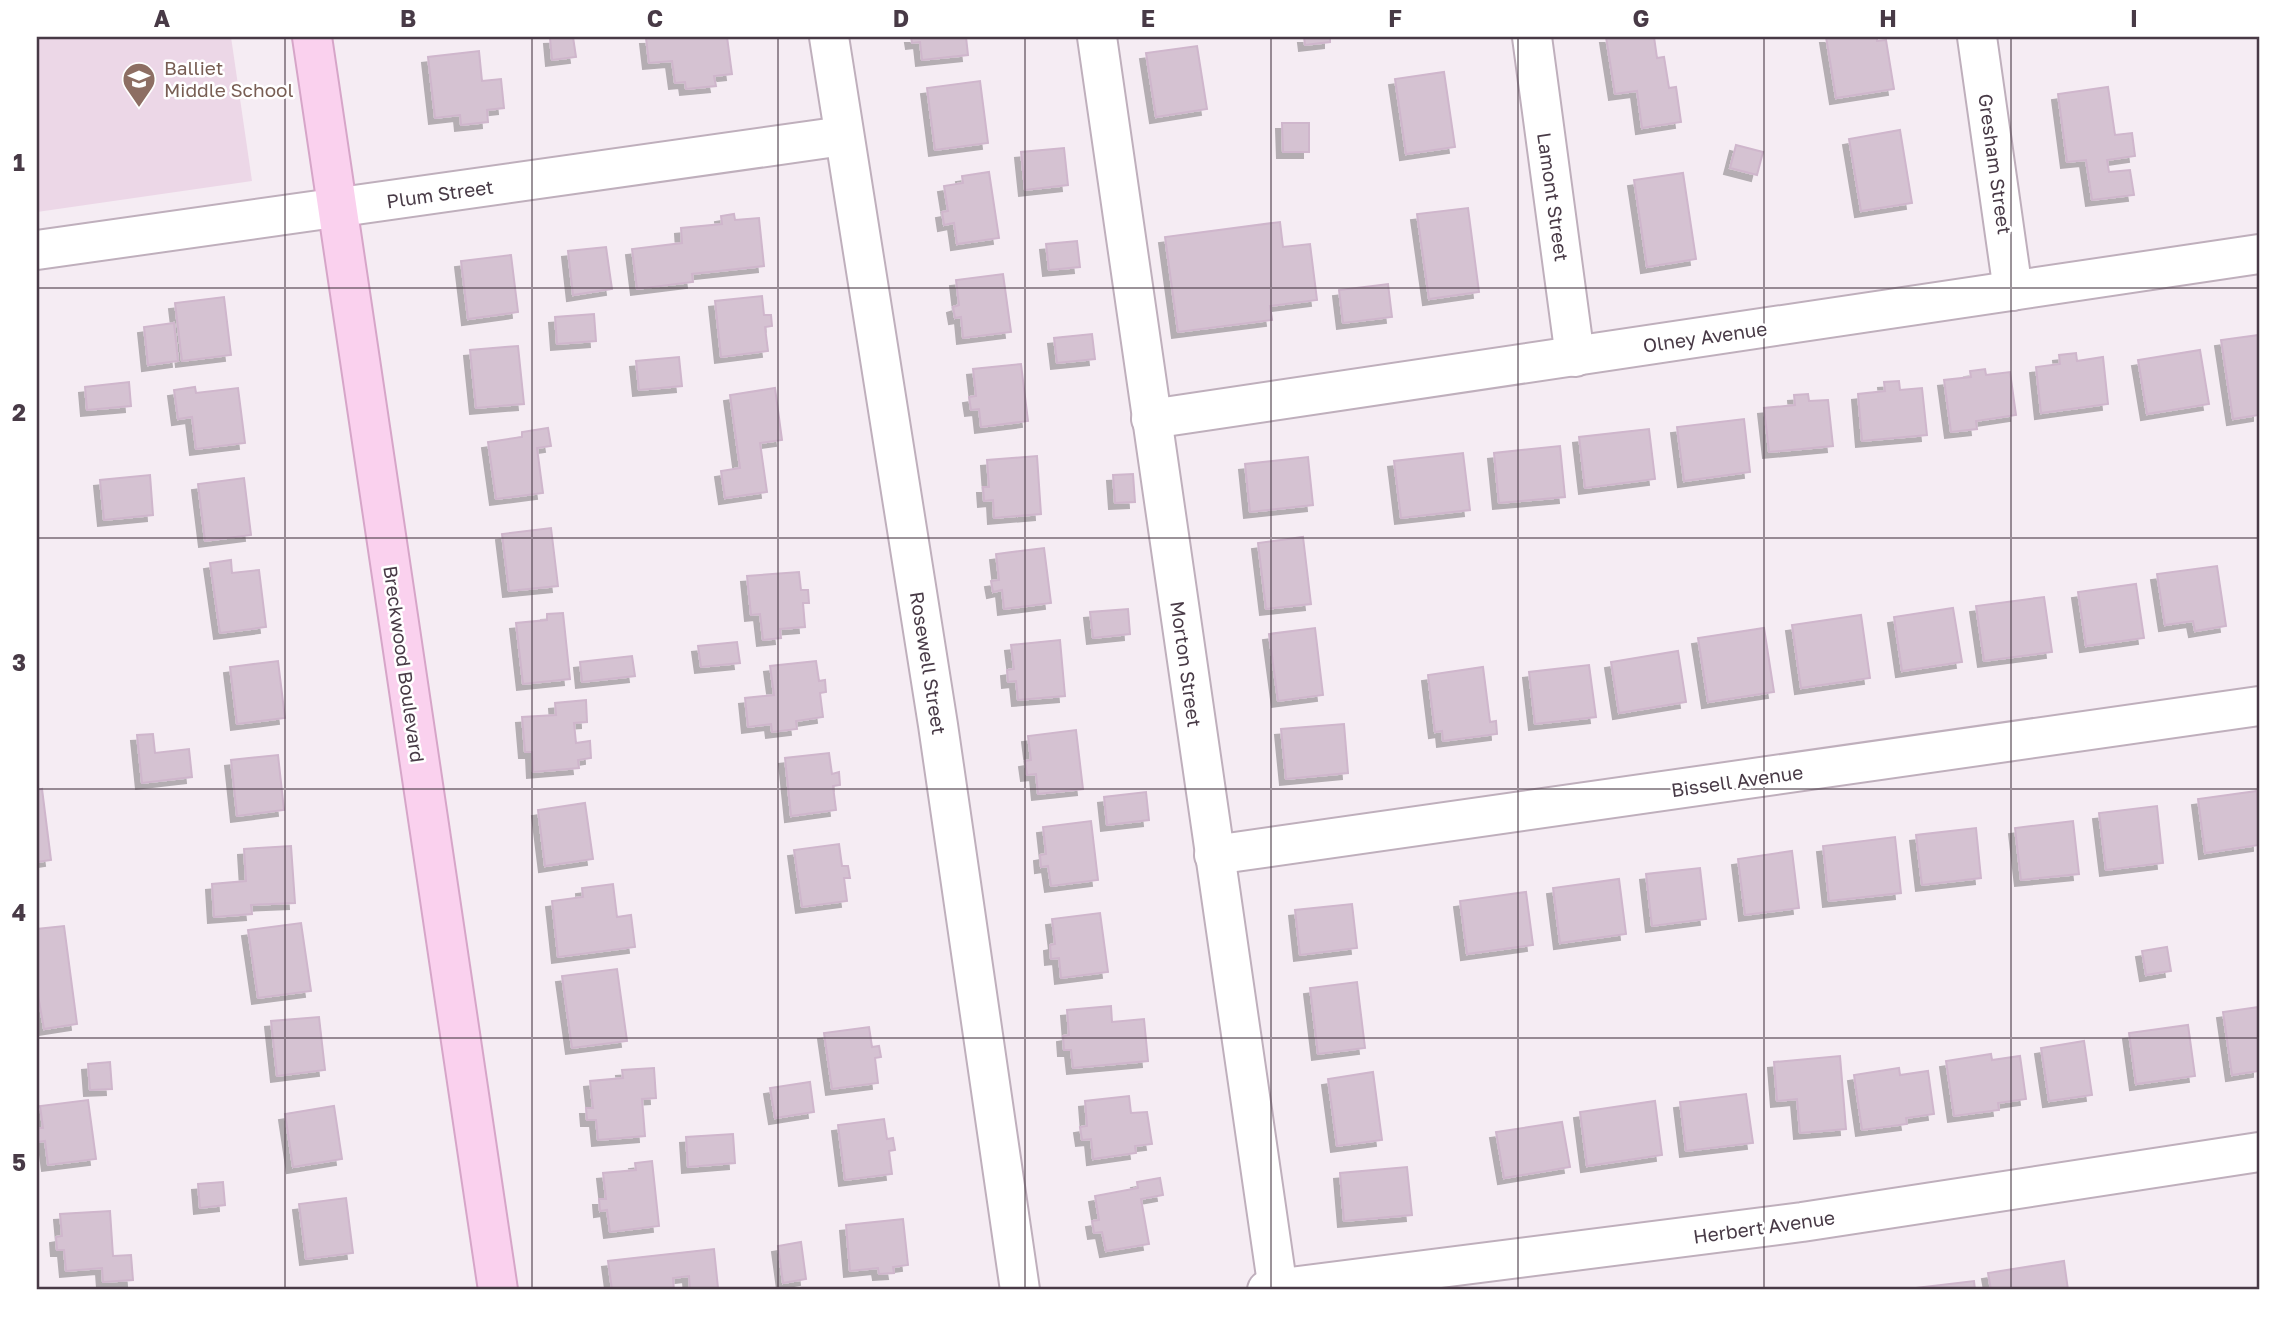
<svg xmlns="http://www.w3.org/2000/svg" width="2296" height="1327" font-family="'Golos Text',sans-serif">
  <defs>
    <filter id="shadow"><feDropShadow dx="-6" dy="6" stdDeviation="0" flood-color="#0004"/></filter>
  </defs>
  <rect width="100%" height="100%" fill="#f5ecf3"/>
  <polygon fill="#ecd7e7" points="37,37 231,37 252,181 37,212"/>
  <g fill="#d5c2d2" stroke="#cfb6cc" stroke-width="2" filter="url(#shadow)">
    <polygon points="573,37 576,57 552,60 550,38"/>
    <polygon points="727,37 732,74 714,76 716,86 686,89 685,82 675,83 672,61 649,63 646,38"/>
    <polygon points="911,37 966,37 968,55 922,60 920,42 912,43"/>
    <polygon points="1304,37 1330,37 1330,42 1305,45"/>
    <polygon points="1606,37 1654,37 1657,58 1664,57 1669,88 1676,87 1681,122 1642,128 1637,91 1615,94"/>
    <polygon points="1826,37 1877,37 1877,41 1886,40 1894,89 1836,98"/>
    <polygon points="1197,46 1207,109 1156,117 1146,53"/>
    <polygon points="479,51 482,81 501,79 504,108 487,110 488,122 461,125 460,115 435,118 428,57"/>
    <polygon points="1444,72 1455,147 1406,154 1395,79"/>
    <polygon points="980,81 988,143 935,150 927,88"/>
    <polygon points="2108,87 2115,135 2132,133 2135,156 2107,160 2109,172 2130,170 2134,195 2092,200 2086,160 2067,162 2058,94"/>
    <polygon points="1282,123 1309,123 1309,152 1283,152"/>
    <polygon points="1900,130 1912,203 1861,211 1849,139"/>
    <polygon points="1736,145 1763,152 1757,175 1730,168"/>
    <polygon points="1064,148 1068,185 1025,190 1021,152"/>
    <polygon points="989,172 999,238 957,244 954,223 944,225 942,212 948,211 944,186 963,183 962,176"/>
    <polygon points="1683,173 1696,259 1647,267 1634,180"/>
    <polygon points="1468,208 1479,292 1429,299 1417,214"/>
    <polygon points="734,214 735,220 759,218 764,266 692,274 693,282 637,289 632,249 682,243 681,228 722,224 721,216"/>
    <polygon points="1280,222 1283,247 1310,244 1317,300 1270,306 1272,320 1178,332 1165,237"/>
    <polygon points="1077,241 1080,267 1049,270 1046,244"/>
    <polygon points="606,247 612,289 573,295 568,251"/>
    <polygon points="511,255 518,312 468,319 461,261"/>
    <polygon points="1003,274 1011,332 963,338 961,317 955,318 953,307 959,305 956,280"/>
    <polygon points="1388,284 1392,317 1343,323 1339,290"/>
    <polygon points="762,296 764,315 771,315 772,326 765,327 768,351 721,357 715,301"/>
    <polygon points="224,297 231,355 182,361 175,303"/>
    <polygon points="594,314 596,341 557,344 555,317"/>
    <polygon points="174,323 178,361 148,365 144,327"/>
    <polygon points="1092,334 1095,359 1057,363 1054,338"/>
    <polygon points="2259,335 2259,415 2233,419 2221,340"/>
    <polygon points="518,346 524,404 476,408 470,350"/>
    <polygon points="2200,350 2209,404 2147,414 2138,360"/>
    <polygon points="2076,353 2077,361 2103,357 2108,404 2041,413 2036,367 2060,364 2059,355"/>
    <polygon points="679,357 682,386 639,390 636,361"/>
    <polygon points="1021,364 1028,421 981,427 979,409 971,410 969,397 976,396 973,369"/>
    <polygon points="1985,369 1986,375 2010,372 2016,415 1976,421 1977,429 1951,432 1944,380 1971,377 1970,371"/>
    <polygon points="1899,381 1900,390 1922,388 1927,435 1862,441 1858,394 1885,391 1884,382"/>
    <polygon points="129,382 131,406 87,410 85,387"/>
    <polygon points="195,387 196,393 238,388 245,443 196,449 192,417 178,419 174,390"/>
    <polygon points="775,388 782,440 760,443 767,492 725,498 721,471 740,468 730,395"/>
    <polygon points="1808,394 1809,401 1828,400 1833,446 1769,452 1764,408 1795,405 1794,395"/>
    <polygon points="1744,419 1750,472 1684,481 1677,427"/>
    <polygon points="548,428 551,446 537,448 543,493 496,499 488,442 522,437 522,432"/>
    <polygon points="1649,429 1655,479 1585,488 1579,437"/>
    <polygon points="1560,446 1565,497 1499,503 1494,453"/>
    <polygon points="1463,453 1470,510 1401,518 1394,461"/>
    <polygon points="1037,456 1041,514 994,518 993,500 984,501 983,487 989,487 987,460"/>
    <polygon points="1308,457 1313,505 1250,512 1245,464"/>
    <polygon points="1133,474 1135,502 1115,503 1113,475"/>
    <polygon points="150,475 153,515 104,520 100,480"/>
    <polygon points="244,478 251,535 205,541 198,484"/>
    <polygon points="551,528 558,586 509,591 502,534"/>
    <polygon points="1303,537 1311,604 1266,609 1258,543"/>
    <polygon points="1044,548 1051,603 1004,609 1002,590 993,592 991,581 999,580 996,554"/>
    <polygon points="231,560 232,573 259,570 266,627 220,633 210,563"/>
    <polygon points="2217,566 2226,626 2195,631 2193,621 2165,625 2157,574"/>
    <polygon points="799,572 801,590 808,590 809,603 803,603 805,627 780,629 781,638 763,640 760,614 751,615 747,576"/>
    <polygon points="2136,584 2144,638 2086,646 2078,592"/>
    <polygon points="2044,597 2052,652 1984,661 1976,606"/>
    <polygon points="1953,608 1962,662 1902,671 1894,617"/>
    <polygon points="1128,609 1130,634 1093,638 1090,612"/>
    <polygon points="563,613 570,679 523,684 516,623 547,620 547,614"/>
    <polygon points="1861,615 1870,678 1801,688 1792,625"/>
    <polygon points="1315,628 1323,695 1278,701 1269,634"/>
    <polygon points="1764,628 1774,692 1708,702 1698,638"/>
    <polygon points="1060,640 1065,696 1018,700 1016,681 1008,682 1007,670 1014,669 1011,645"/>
    <polygon points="737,642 740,663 701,667 698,646"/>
    <polygon points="1678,651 1686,702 1619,713 1611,662"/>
    <polygon points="632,656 635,676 582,682 580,662"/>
    <polygon points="278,661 285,718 237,724 230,667"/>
    <polygon points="816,661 819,681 825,680 826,692 820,693 823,717 796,721 797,729 772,732 771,724 748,727 745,698 774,695 770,666"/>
    <polygon points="1589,665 1596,717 1535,724 1529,672"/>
    <polygon points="1483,667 1490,722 1496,721 1497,734 1443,741 1442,731 1435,732 1428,675"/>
    <polygon points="586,700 587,722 574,723 576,743 590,741 591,758 578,760 579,768 533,772 532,752 525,752 522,717 556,715 555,703"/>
    <polygon points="1344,724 1348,773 1286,779 1281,729"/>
    <polygon points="1076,730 1083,789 1038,794 1036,774 1027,775 1025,761 1031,760 1028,736"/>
    <polygon points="153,734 155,753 189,749 192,777 142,783 137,735"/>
    <polygon points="829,753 832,774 839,772 840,785 833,786 836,810 791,816 785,758"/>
    <polygon points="278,755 284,810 237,816 231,760"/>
    <polygon points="42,789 51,860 37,862 37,790"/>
    <polygon points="2257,791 2259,845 2205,853 2198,799"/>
    <polygon points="1146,792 1149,820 1107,825 1104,797"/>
    <polygon points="585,803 593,859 545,866 538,810"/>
    <polygon points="2157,806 2163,863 2106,870 2099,813"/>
    <polygon points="1091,821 1098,880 1051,886 1048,866 1041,867 1040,855 1046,854 1043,827"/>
    <polygon points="2073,821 2079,874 2021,880 2015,828"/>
    <polygon points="1976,828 1981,878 1922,885 1916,835"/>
    <polygon points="1895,837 1901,893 1829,901 1823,846"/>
    <polygon points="839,844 842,866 848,866 850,878 844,878 847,901 802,907 794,850"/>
    <polygon points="291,846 295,903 251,905 252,914 214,917 212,884 246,881 244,849"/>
    <polygon points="1792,851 1799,908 1745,915 1738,859"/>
    <polygon points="1700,868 1706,919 1652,926 1646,874"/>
    <polygon points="1619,879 1626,934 1560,943 1553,888"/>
    <polygon points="613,884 617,917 631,915 635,947 558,957 552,901 583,897 582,888"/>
    <polygon points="1526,892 1533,945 1467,954 1460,901"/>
    <polygon points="1352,904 1357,948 1300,955 1295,910"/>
    <polygon points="1100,913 1108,972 1061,978 1059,958 1051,959 1050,945 1055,944 1052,919"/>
    <polygon points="301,923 311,991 258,998 248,930"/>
    <polygon points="64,926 77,1024 44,1029 37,990 37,929"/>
    <polygon points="2167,947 2171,971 2146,975 2142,951"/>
    <polygon points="617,969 627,1041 572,1048 562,976"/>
    <polygon points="1357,982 1365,1048 1318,1054 1310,988"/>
    <polygon points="1111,1006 1112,1022 1144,1019 1148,1061 1073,1068 1071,1050 1064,1050 1063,1036 1069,1035 1067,1010"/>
    <polygon points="2259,1007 2259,1071 2232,1075 2223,1012"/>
    <polygon points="319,1017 325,1070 277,1076 271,1021"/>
    <polygon points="2188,1025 2195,1076 2136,1084 2129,1033"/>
    <polygon points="869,1027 872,1047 879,1046 881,1057 875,1058 878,1083 832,1089 824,1033"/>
    <polygon points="2084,1041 2092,1095 2049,1101 2041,1048"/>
    <polygon points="1991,1054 1992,1060 2020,1056 2026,1099 1998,1103 1999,1110 1954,1116 1946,1061"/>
    <polygon points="1840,1056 1846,1129 1800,1133 1797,1099 1777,1101 1774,1062"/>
    <polygon points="110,1062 112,1089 90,1090 88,1064"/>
    <polygon points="654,1068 656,1098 642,1099 645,1136 598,1140 596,1120 587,1120 586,1108 593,1108 590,1081 623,1078 622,1070"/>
    <polygon points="1899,1068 1900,1075 1928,1071 1934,1114 1906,1118 1907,1124 1862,1130 1854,1075"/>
    <polygon points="1373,1072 1382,1140 1337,1146 1328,1079"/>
    <polygon points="810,1082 814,1112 775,1118 770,1088"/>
    <polygon points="1746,1094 1753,1143 1686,1151 1680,1102"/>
    <polygon points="1129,1096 1131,1113 1147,1112 1152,1144 1135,1146 1136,1153 1093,1159 1091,1139 1082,1140 1080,1127 1087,1126 1085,1101"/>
    <polygon points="88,1100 96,1159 48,1165 45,1141 38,1142 37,1128 43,1128 40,1106"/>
    <polygon points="1655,1101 1662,1155 1587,1166 1580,1112"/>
    <polygon points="334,1106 342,1159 293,1167 285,1114"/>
    <polygon points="884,1119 887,1139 893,1138 895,1150 889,1151 892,1174 845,1180 838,1125"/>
    <polygon points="1562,1122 1570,1167 1504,1178 1496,1132"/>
    <polygon points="733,1134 735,1163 688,1167 686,1137"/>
    <polygon points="652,1161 659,1226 610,1232 607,1210 600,1211 599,1199 606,1199 603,1173 636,1170 635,1163"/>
    <polygon points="1407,1167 1412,1215 1344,1221 1340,1173"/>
    <polygon points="1160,1178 1163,1195 1141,1199 1149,1244 1106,1251 1102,1232 1094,1233 1092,1221 1099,1220 1095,1196 1138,1188 1137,1182"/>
    <polygon points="223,1182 225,1205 200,1208 198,1184"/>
    <polygon points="346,1198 353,1253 306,1259 299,1204"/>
    <polygon points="110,1211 113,1256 131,1255 133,1280 103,1282 102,1268 66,1271 64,1250 57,1250 56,1237 62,1236 60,1214"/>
    <polygon points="903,1219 908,1265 893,1267 894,1273 879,1274 878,1268 850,1271 846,1225"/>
    <polygon points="801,1242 806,1279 783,1283 778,1246"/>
    <polygon points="714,1249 718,1288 690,1290 689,1276 673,1278 674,1290 612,1290 608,1261"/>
    <polygon points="2064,1261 2068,1290 1991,1290 1988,1273"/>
    <polygon points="1974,1281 1975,1290 1908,1290 1908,1289"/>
  </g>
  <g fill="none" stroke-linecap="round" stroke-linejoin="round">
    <defs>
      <g id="street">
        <polyline points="829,37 938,725 1020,1290"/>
        <polyline points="1097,37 1278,1290"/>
        <polyline points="1532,37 1575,357"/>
        <polyline points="1977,37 2013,291"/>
        <polyline points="37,250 843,136"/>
        <polyline points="1151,419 2259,254"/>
        <polyline points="1214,855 2259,706"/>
        <polyline points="1267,1290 1802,1222 2259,1152"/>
      </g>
      <polyline id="secondary" points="312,37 498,1290"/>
    </defs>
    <use href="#street" stroke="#bfafbc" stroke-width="42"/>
    <use href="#secondary" stroke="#d6a5c8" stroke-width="42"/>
    <use href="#street" stroke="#fff" stroke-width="38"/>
    <use href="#secondary" stroke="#fad1ee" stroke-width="38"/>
  </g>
  <path fill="none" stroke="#483a46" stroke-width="2" stroke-opacity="0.55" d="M285 37V1290M532 37V1290M778 37V1290M1025 37V1290M1271 37V1290M1518 37V1290M1764 37V1290M2011 37V1290M37 288H2259M37 538H2259M37 789H2259M37 1038H2259"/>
  <defs>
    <symbol id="school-pin" viewBox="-11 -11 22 30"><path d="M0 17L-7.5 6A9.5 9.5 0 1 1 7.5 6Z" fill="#8d6e63" stroke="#fff"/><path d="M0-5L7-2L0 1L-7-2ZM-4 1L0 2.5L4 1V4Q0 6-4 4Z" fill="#fff"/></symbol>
  </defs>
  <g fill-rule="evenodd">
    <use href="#school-pin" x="120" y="60" width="38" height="52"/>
  </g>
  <g text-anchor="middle" stroke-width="5" stroke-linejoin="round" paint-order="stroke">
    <g font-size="19" fill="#785e54" stroke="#fff" text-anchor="start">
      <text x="164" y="75">Balliet<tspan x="164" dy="22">Middle School</tspan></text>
    </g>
    <g font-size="19" fill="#483a46" stroke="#fff">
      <text transform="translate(1995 164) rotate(82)" y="7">Gresham Street</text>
      <text transform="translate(440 194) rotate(-8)" y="7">Plum Street</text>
      <text transform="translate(1553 197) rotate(82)" y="7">Lamont Street</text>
      <text transform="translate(1705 337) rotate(-8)" y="7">Olney Avenue</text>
      <text transform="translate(928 663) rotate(81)" y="7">Rosewell Street</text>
      <text transform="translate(404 664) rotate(82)" y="7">Breckwood Boulevard</text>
      <text transform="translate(1186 664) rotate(82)" y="7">Morton Street</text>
      <text transform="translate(1737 781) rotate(-8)" y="7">Bissell Avenue</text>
      <text transform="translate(1764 1227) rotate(-8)" y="7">Herbert Avenue</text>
    </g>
  </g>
  <rect width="2296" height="1327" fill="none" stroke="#ffffff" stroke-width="77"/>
  <rect x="38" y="38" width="2220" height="1250" fill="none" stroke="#483a46" stroke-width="2.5"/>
  <g font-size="23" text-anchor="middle" font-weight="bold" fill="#483a46">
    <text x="162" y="27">A</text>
    <text x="408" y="27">B</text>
    <text x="655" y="27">C</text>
    <text x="901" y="27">D</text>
    <text x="1148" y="27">E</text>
    <text x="1395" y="27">F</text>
    <text x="1641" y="27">G</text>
    <text x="1888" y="27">H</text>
    <text x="2134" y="27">I</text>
    <text x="19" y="171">1</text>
    <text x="19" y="421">2</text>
    <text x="19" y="671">3</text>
    <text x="19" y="921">4</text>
    <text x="19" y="1171">5</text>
  </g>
</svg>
